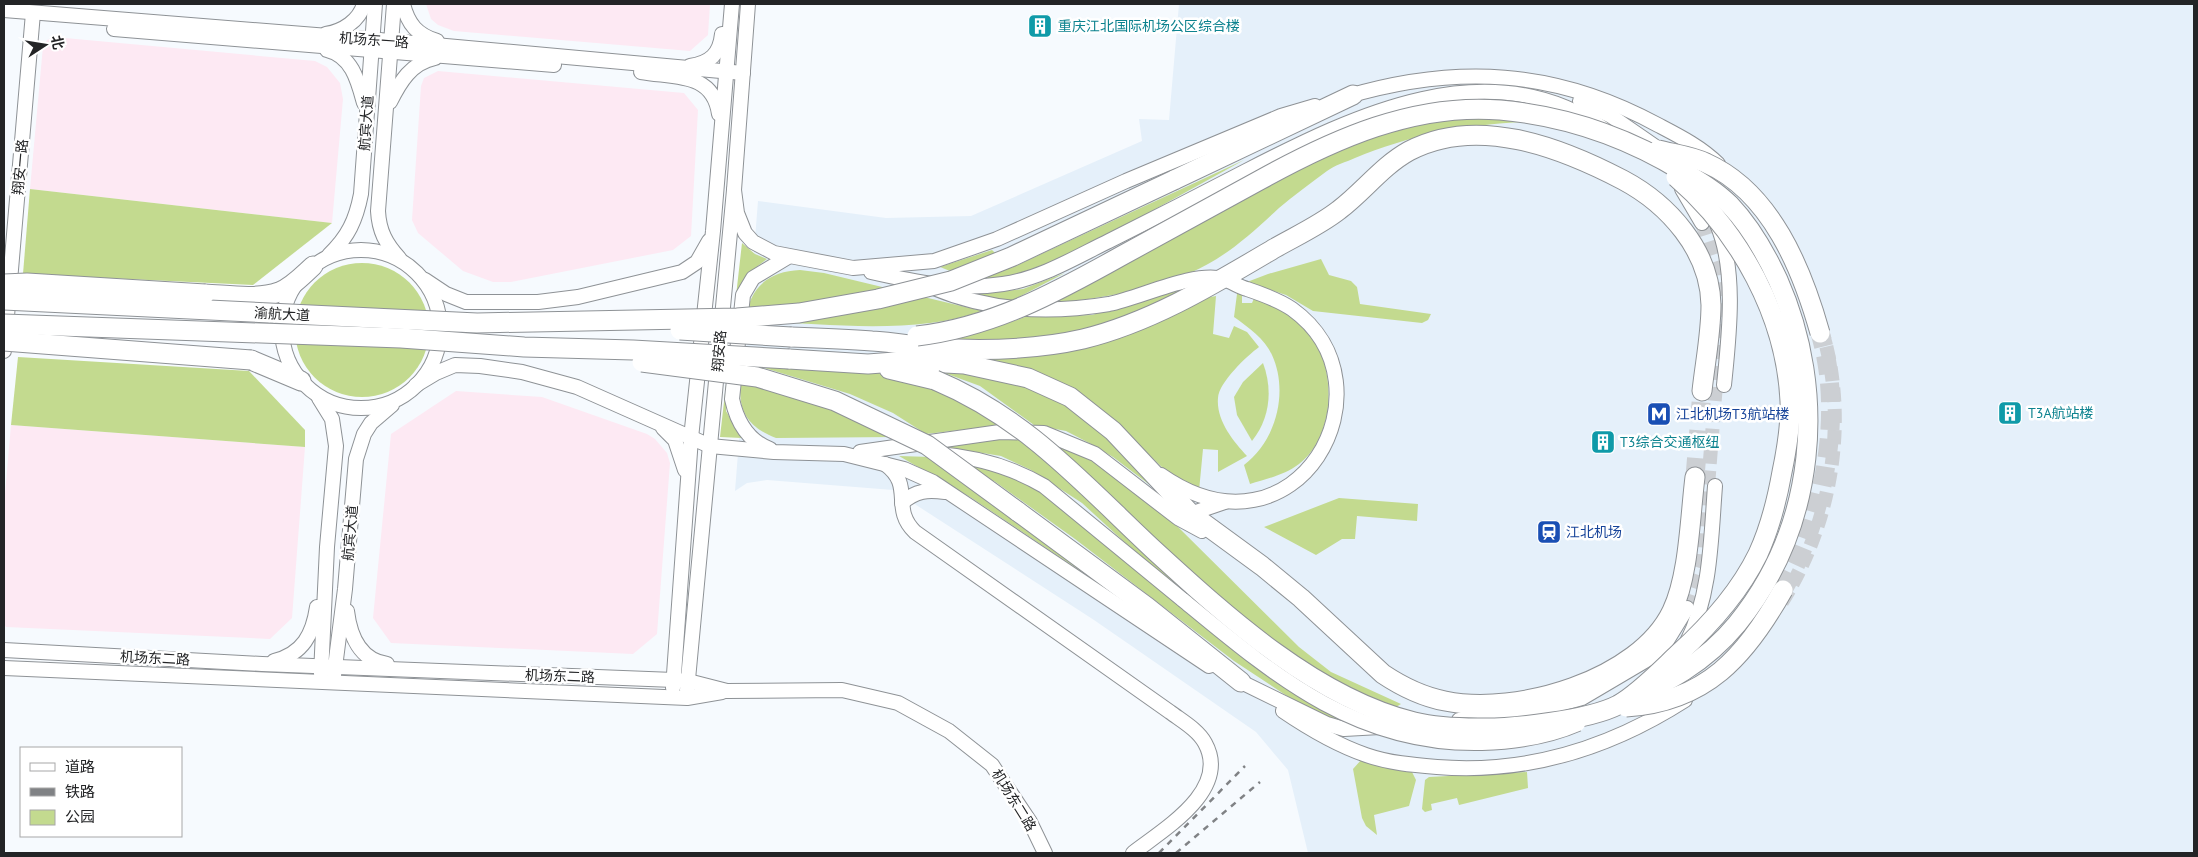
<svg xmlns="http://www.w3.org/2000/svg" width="2198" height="857" font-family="'PT Sans','Noto Sans SC',sans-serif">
  <rect width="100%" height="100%" fill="#f6fafe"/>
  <g fill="#fde9f3">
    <polygon points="426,4 710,4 708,35 690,51 454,31 438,25 431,19"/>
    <polygon points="54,37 315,61 327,67 340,83 343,99 332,223 30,189 43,46 47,40"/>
    <polygon points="438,71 684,93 698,110 691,236 673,250 511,282 493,282 463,271 418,233 412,220 421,86 424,78"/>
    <polygon points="456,391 542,397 647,434 655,439 667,453 670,463 657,634 633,654 391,643 373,618 391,434"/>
    <polygon points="11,425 305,447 292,618 270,639 6,627 4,625 4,505"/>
  </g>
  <polygon fill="#e5f0fa" points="1179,4 2194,4 2194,853 1308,853 1288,770 1256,732 1094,620 893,490 767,480 747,483 735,491 758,201 886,218 971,216 1142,141 1139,119 1169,120"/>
  <g fill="#c3da8f">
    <path d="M1478 115 1524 122C1467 124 1407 136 1355 158 1346 162 1335 165 1327 171 1311 183 1294 195 1279 208 1256 229 1235 249 1208 264 1164 289 1097 299 1047 304L1315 159 1413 123Z"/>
    <polygon points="1244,160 1121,228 1026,274 975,281 940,267 992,250 1011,268"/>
    <polygon points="30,189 332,223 253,285 23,274"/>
    <polygon points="742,243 755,254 767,259 750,272 727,395 726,411 742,438 720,437"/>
    <polygon points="1321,259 1329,275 1351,281 1357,287 1360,304 1431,314 1428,320 1422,323 1313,311 1286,295 1247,282 1268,274"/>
    <circle cx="362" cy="330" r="67"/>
    <path d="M800 270 824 273 982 311C915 336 818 323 746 321 748 288 769 271 800 270Z"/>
    <polygon points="1065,273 1009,302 962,292 998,292 1023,289"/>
    <path d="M1194 284C1138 312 1086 336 1022 341 997 343 971 340 946 339L985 331 1025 317 1092 315Z"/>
    <path d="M1237 294H1242V303H1252L1255 296C1277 307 1298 318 1313 339 1337 374 1334 437 1299 464 1285 475 1266 479 1250 484L1244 465C1276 441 1289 392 1272 355 1265 339 1248 327 1234 317Z"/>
    <path d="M1216 296 1213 334 1229 338 1234 326 1247 332 1259 347C1247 356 1219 382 1218 398 1216 420 1233 441 1247 456L1218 472V450L1203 449 1199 491 1170 475 1109 416 1073 388 1024 368 981 357 1023 353 1195 300Z"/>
    <polygon points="18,357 249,371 305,430 305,447 11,425"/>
    <path d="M1263 363C1273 390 1270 418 1252 441L1237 415 1234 397 1243 382Z"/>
    <polygon points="761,367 875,372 953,395 1004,425 926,434 893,413 850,394"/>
    <polygon points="931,368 1020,379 1087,415 1163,495 1113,457 1091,444 1066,431 1034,425 980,386"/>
    <path d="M741 381 808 398 896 437 776 438C748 427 737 411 741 381Z"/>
    <polygon points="1003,438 1052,441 1098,463 1175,524 1299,647 1331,672 1401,704 1378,718 1347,726 1293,700 1234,661 1075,539 994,481 979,490 1148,616 970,497 899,456 963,458 1027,480 1203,621 1213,614 1132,549 1082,503 1031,470 1001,456 946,447"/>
    <polygon points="1339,498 1418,504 1417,521 1357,516 1355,539 1342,539 1316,555 1264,527"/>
    <polygon points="1362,759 1412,772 1416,780 1409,806 1374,815 1377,835 1366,826 1362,818 1353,769"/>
    <polygon points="1527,772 1528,788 1459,805 1457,798 1431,804 1432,810 1425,812 1422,809 1425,780 1429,777"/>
  </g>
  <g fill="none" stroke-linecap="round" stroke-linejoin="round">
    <g stroke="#cccfd3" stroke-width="14" stroke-dasharray="14 7" stroke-linecap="butt">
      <path d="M1782 602C1833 521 1850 416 1820 324"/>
      <polyline points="1687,608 1702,562 1722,308 1716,267 1702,223"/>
    </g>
    <g stroke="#cccfd3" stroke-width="19" stroke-dasharray="19 9" stroke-linecap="butt">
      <polyline points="1695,477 1702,391"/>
      <path d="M1783 590C1823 518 1845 415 1820 333"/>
    </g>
    <defs>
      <g id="secondary">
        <path d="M394 4 378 211C379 231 386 244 399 258"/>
        <path d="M403 4C408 24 417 35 437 41"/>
        <polyline points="4,10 391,41 743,73"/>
        <polyline points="114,29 554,65"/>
        <path d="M326 34C343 31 359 21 364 4"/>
        <path d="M327 50C352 56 358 81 364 103"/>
        <path d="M690 66C710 63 720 54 722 34"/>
        <path d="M641 72C675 78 713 72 719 114"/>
        <path d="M1345 97C1456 64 1555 69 1658 125 1679 136 1701 147 1718 164"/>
        <polyline points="1580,101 1611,116 1666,154"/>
        <path d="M390 102C400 82 411 63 435 58"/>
        <polyline points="1682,189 1702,223"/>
        <polyline points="734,190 737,213 745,233 753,242 774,253 853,268 934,261 997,239 1126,181 1281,116 1315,106"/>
        <path d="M1717 224C1737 271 1729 336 1724 385"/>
        <circle cx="361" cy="329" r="79"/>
        <path d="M329 255C348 237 356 220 361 194L375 4"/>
        <path d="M871 272C915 282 958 291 1003 284 1040 279 1076 257 1109 241 1155 218 1200 195 1246 171 1353 116 1490 48 1604 129"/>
        <polyline points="425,280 446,294 466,302 538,302 578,297 682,272 697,262 709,241"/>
        <path d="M934 288C989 311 1050 314 1109 304 1140 298 1193 271 1223 279 1231 281 1239 287 1247 289 1262 294 1279 300 1292 309 1399 386 1297 570 1161 475"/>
        <polyline points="4,351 33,13"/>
        <polyline points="416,385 436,373 455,365 480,366 522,372 577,387 710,446 774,452 844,454 904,469 933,482 1209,666"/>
        <polyline points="319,398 332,419 336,446 327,547 321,674"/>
        <polyline points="663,428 675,440 685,470"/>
        <path d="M770 449C748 441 737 422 732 399L743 295 753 278 788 257"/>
        <polyline points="860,452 1000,432 1044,433 1095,454 1178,518 1202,531"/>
        <path d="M939 454C977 457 1010 466 1044 486L1183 600"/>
        <path d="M885 464C915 486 890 508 915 532L1170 712C1182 721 1198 730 1205 743 1231 790 1164 829 1133 853"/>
        <path d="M902 503C916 490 928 490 945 492"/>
        <polyline points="1184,516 1225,502"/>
        <path d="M347 611C350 636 360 660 387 664"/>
        <path d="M1687 642C1711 595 1711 537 1715 486"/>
        <polyline points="4,650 262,664 674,680 688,681 727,691 842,690 898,703 949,731 992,765 1030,822 1045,853"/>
        <path d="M274 661C303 654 313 634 317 607"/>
        <polyline points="4,668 687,698 722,692"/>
        <polyline points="334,675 345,589 356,459 364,434 371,423 392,405"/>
        <polyline points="1233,678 1327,724 1344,729 1380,727"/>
        <polyline points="673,688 691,438 713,231 732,4"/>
        <polyline points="687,690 734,190 748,4"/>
        <path d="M1283 711C1308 728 1337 745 1366 755 1389 763 1413 765 1437 767 1526 774 1610 748 1685 700"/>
        <polyline points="1459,720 1539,710 1582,698 1660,652 1687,608"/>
      </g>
      <g id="highway">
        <polyline points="1174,180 1353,95"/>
        <path d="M205 294C228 295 256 300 279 292 292 287 303 275 313 266"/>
        <path d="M791 337C818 338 845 339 872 341 893 342 913 346 934 348 984 351 1035 350 1083 339 1152 322 1214 284 1275 248 1296 236 1320 225 1339 210 1363 192 1382 166 1409 151 1477 115 1560 147 1623 180 1668 204 1710 250 1711 305 1711 334 1705 363 1702 391"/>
        <path d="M789 359 868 364 908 361 964 364 1028 378 1070 397 1113 431 1191 514 1262 566 1301 598 1383 674C1401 686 1424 697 1445 701 1517 716 1639 680 1672 611 1689 576 1690 517 1695 477"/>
        <polyline points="251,360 301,381"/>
        <polyline points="889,369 935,380"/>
        <polyline points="1017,511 1147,607 1241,682"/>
      </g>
    </defs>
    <use href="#secondary" stroke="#8e9296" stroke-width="16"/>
    <use href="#highway" stroke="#8e9296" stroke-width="21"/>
    <use href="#secondary" stroke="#fff" stroke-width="14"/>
    <use href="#highway" stroke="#fff" stroke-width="19"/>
    <g stroke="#808285" stroke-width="2.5" stroke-dasharray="6 6" stroke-linecap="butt">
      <polyline points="1159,853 1245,766"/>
      <polyline points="1176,853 1260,782"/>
    </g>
    <defs>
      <path id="secondary-bridge" d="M1183 600C1274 675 1356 746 1482 743 1514 742 1548 737 1578 724"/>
      <g id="highway-bridge">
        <path d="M1658 150C1674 154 1692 156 1706 163 1771 192 1802 269 1820 333"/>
        <polyline points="4,284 27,283 205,294"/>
        <polyline points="4,300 477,323 737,318 799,313 878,299 951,281 1011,257 1174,180"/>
        <polyline points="4,324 401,338 524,347 633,350 789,359"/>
        <polyline points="680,330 791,337"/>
        <path d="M917 336C993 327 1057 292 1123 255 1169 230 1214 205 1260 180 1334 139 1414 103 1500 110 1566 116 1625 136 1682 171 1699 181 1716 191 1730 205 1750 226 1766 254 1778 280 1828 393 1816 527 1737 624 1704 664 1667 682 1622 703"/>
        <polyline points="4,341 251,360"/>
        <polyline points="642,362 757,377 835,401 927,445 1017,511"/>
        <path d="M935 380C1028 419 1083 484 1154 550 1227 617 1316 698 1414 722 1434 727 1457 728 1478 728 1512 729 1589 720 1618 705 1638 694 1661 670 1678 654 1710 625 1739 593 1758 554 1770 528 1777 500 1782 472 1787 448 1791 425 1790 401 1786 316 1740 232 1676 177"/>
        <path d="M1626 707C1706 702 1746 656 1783 590"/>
      </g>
    </defs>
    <use href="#secondary-bridge" stroke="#8e9296" stroke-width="16" stroke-linecap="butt"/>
    <use href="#highway-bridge" stroke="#8e9296" stroke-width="21" stroke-linecap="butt"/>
    <use href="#secondary-bridge" stroke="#fff" stroke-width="14"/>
    <use href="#highway-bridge" stroke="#fff" stroke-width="19"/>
  </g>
  <defs>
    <symbol id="building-square" viewBox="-11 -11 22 22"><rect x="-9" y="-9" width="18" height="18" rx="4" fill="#0f9aa8" stroke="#fff"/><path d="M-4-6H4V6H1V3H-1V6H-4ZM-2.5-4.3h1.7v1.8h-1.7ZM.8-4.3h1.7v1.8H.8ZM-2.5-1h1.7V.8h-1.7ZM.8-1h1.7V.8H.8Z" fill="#fff"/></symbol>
    <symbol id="metro-square" viewBox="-11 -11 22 22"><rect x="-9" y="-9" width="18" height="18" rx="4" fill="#1a4fb4" stroke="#fff"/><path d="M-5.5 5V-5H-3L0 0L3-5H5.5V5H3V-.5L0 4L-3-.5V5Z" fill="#fff"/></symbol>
    <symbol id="station-square" viewBox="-11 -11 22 22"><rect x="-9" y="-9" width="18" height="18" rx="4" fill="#1a4fb4" stroke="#fff"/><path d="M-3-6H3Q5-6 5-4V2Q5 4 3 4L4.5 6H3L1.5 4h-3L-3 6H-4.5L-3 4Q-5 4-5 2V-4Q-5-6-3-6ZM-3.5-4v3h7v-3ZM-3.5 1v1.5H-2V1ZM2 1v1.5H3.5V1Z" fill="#fff"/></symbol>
  </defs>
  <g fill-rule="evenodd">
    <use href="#building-square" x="1026" y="12" width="28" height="28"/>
    <use href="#building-square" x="1996" y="399" width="28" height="28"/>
    <use href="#metro-square" x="1645" y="400" width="28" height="28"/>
    <use href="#building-square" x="1589" y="428" width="28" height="28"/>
    <use href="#station-square" x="1535" y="518" width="28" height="28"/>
  </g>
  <g text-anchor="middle" stroke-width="5" stroke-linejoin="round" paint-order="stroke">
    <g font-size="14" fill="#0d838f" stroke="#fff" text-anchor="start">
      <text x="1058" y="31">重庆江北国际机场公区综合楼</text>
      <text x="2028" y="418">T3A航站楼</text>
      <text x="1620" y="447">T3综合交通枢纽</text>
    </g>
    <g font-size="14" fill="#232426" stroke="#fff">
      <text transform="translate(374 40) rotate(4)" y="5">机场东一路</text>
      <text transform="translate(366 123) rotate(-86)" y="5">航宾大道</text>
      <text transform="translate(20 167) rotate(-85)" y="5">翔安一路</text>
      <text transform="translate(282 314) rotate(3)" y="5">渝航大道</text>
      <text transform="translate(719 351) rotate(-85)" y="5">翔安路</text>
      <text transform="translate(350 533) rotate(-85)" y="5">航宾大道</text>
      <text transform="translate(155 658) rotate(3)" y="5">机场东二路</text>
      <text transform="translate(560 676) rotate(2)" y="5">机场东二路</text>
      <text transform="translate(1014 800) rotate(58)" y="5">机场东二路</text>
    </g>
    <g font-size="14" fill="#164399" stroke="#fff" text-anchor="start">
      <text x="1676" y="419">江北机场T3航站楼</text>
      <text x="1566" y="537">江北机场</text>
    </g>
  </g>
  <rect width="2198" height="857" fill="none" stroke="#232426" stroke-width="10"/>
  <rect x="20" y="747" width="162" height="90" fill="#ffffff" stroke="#a7a7a8"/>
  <rect x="30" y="763" width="25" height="8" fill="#ffffff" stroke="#a7a7a8"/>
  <text x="65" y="772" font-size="15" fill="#232426">道路</text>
  <rect x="30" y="788" width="25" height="8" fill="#808285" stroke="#a7a7a8"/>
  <text x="65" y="797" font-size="15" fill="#232426">铁路</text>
  <rect x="30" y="810" width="25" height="15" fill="#c3da8f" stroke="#a7a7a8"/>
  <text x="65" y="822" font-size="15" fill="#232426">公园</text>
  <g transform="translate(45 45) rotate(78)" stroke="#ffffff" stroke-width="4" paint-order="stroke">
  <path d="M0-4L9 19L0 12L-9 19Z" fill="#232426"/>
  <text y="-8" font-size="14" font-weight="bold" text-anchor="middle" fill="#232426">北</text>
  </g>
</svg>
